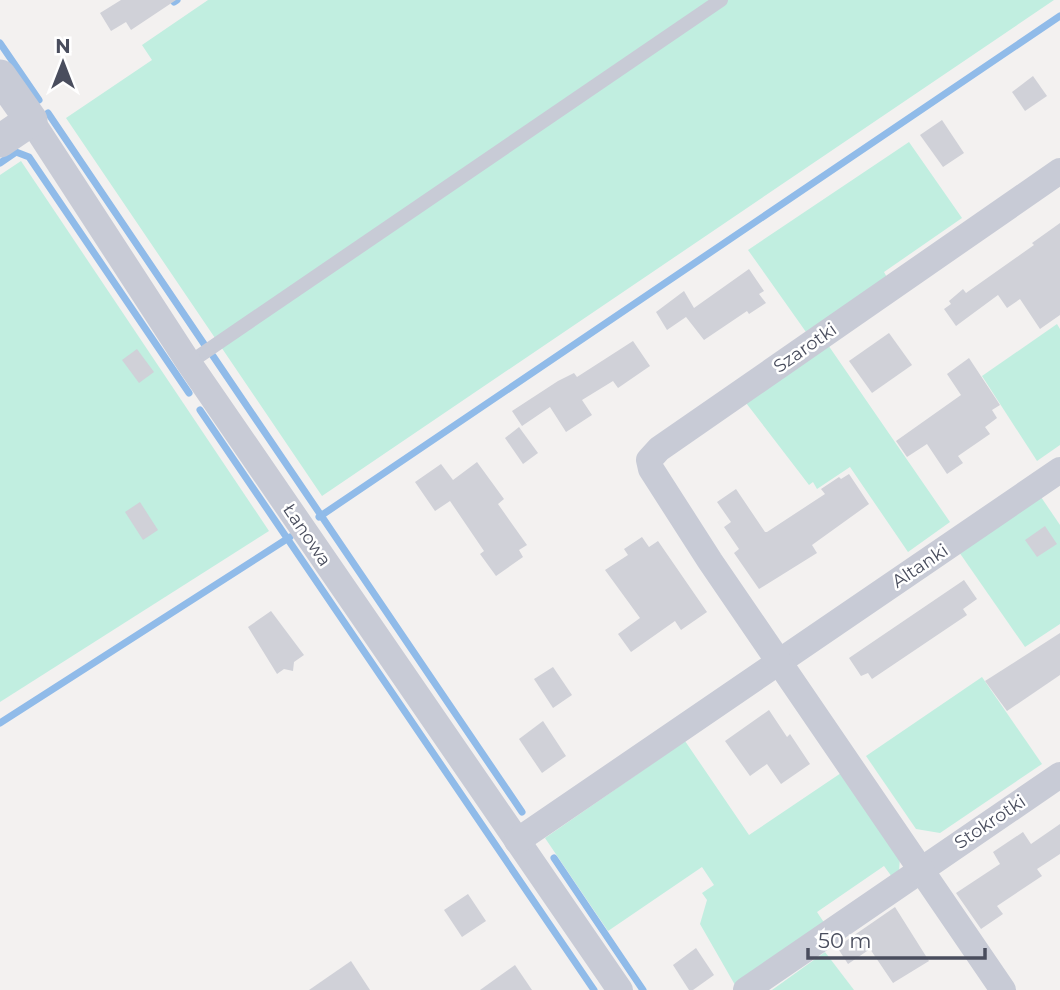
<svg xmlns="http://www.w3.org/2000/svg" width="1060" height="990" font-family="Montserrat,sans-serif">
  <rect width="100%" height="100%" fill="#f3f1f0"/>
  <g fill="#c1eee0">
    <polygon points="208,0 1054,0 322,496 66,118 152,60 142,45"/>
    <polygon points="909,142 962,218 884,272 889,281 806,332 748,250"/>
    <polygon points="21,161 269,531 0,702 0,175"/>
    <polygon points="1057,324 1060,329 1060,445 1037,461 982,376"/>
    <polygon points="826,342 950,522 908,552 850,467 817,489 813,482 809,485 743,399"/>
    <polygon points="1041,497 1060,525 1060,624 1025,647 959,552"/>
    <polygon points="982,677 1042,764 940,833 916,829 866,756"/>
    <polygon points="685,741 749,835 844,771 900,857 899,872 892,877 884,866 817,912 825,924 735,985 700,924 707,900 702,893 714,885 702,867 608,931 545,838"/>
    <polygon points="825,952 854,990 772,990"/>
  </g>
  <g fill="none" stroke-linecap="round" stroke-linejoin="round">
    <g stroke="#90bbe9" stroke-width="7">
      <polyline points="174,2 177,0"/>
      <polyline points="0,43 39,100"/>
      <polyline points="48,113 204,344"/>
      <polyline points="0,163 16,152 29,157 189,393"/>
      <polyline points="213,356 522,812"/>
      <polyline points="200,410 594,990"/>
      <polyline points="319,517 1060,16"/>
      <polyline points="0,723 290,537"/>
      <polyline points="554,858 643,990"/>
    </g>
  </g>
  <g fill="#d0d1d8">
    <polygon points="121,0 176,0 131,30 126,22 111,31 100,13"/>
    <polygon points="1033,76 1047,96 1025,111 1012,92"/>
    <polygon points="942,120 964,153 943,167 920,135"/>
    <polygon points="1060,223 1060,315 1040,329 1020,299 1007,308 998,295 956,326 944,309 951,304 949,301 963,289 966,293 1034,245 1032,243"/>
    <polygon points="749,269 764,291 759,294 766,303 749,314 747,311 704,340 686,317 667,330 656,312 684,291 694,308"/>
    <polygon points="889,333 912,365 872,393 849,361"/>
    <polygon points="633,341 650,366 618,388 613,381 582,400 592,415 566,432 550,407 522,426 512,411 558,381 574,373 577,377"/>
    <polygon points="137,349 154,372 139,383 122,360"/>
    <polygon points="969,358 1000,405 992,410 997,418 985,427 990,434 958,456 963,463 947,474 927,444 907,457 896,441 961,395 947,374"/>
    <polygon points="519,427 538,453 523,464 505,438"/>
    <polygon points="477,462 504,499 498,504 527,545 519,550 523,557 496,576 480,554 484,551 450,501 435,511 415,482 441,464 453,480"/>
    <polygon points="849,474 869,504 812,545 817,553 759,589 734,553 739,549 724,527 731,522 717,502 736,489 765,532 767,532 825,494 821,489 839,477 841,479"/>
    <polygon points="140,502 158,530 143,540 125,512"/>
    <polygon points="1045,526 1057,544 1037,557 1025,540"/>
    <polygon points="642,537 649,547 658,541 707,612 681,630 675,621 631,652 618,634 640,618 605,570 628,555 624,549"/>
    <polygon points="964,580 977,599 963,609 967,615 872,679 868,673 861,676 849,658"/>
    <polygon points="271,611 304,655 294,662 293,671 284,669 277,674 248,627"/>
    <polygon points="1060,633 1060,675 1007,711 985,681"/>
    <polygon points="553,667 572,695 553,708 534,679"/>
    <polygon points="769,710 787,737 790,734 810,764 781,784 767,764 750,776 725,741"/>
    <polygon points="543,721 566,756 542,773 519,739"/>
    <polygon points="1060,824 1060,854 1037,869 1042,876 997,906 1003,914 981,929 956,893 1000,864 993,852 1023,832 1031,844"/>
    <polygon points="468,894 486,921 462,937 444,910"/>
    <polygon points="895,907 929,961 893,983 870,949 848,964 837,947"/>
    <polygon points="696,948 714,975 693,990 689,990 673,965"/>
    <polygon points="351,961 370,990 309,990"/>
    <polygon points="515,965 532,990 480,990"/>
  </g>
  <g fill="none" stroke-linecap="round" stroke-linejoin="round">
    <polyline stroke="#c8cbd6" stroke-width="14" points="189,363 721,0"/>
    <g stroke="#c8cbd6" stroke-width="26">
      <polyline points="31,120 189,363 620,990"/>
      <polyline points="517,841 1060,470"/>
      <polyline points="746,990 1060,775"/>
      <polyline points="1003,990 710,561 651,469 649,460 659,449 1060,171"/>
    </g>
    <polyline stroke="#c8cbd6" stroke-width="33" points="0,76 31,120 0,141"/>
  </g>
  <g text-anchor="middle" stroke-width="5" stroke-linejoin="round" paint-order="stroke">
    <g font-size="18" fill="#494d5d" stroke="#fff">
      <text transform="translate(805 348) rotate(-35)" y="6">Szarotki</text>
      <text transform="translate(307 535) rotate(56)" y="6">Łanowa</text>
      <text transform="translate(920 566) rotate(-34)" y="6">Altanki</text>
      <text transform="translate(990 822) rotate(-34)" y="6">Stokrotki</text>
    </g>
  </g>
  <g transform="translate(63 63)" stroke="#ffffff" stroke-width="5" paint-order="stroke">
  <path d="M0-5L12 26L0 18L-12 26Z" fill="#494d5d"/>
  <text y="-10" font-size="19" font-weight="bold" text-anchor="middle" fill="#494d5d">N</text>
  </g>
  <path d="M808 948v10h177v-10" fill="none" stroke="#494d5d" stroke-width="3.5"/>
  <text x="818" y="948" font-size="21" fill="#494d5d" stroke="#ffffff" stroke-width="5" paint-order="stroke">50 m</text>
</svg>
